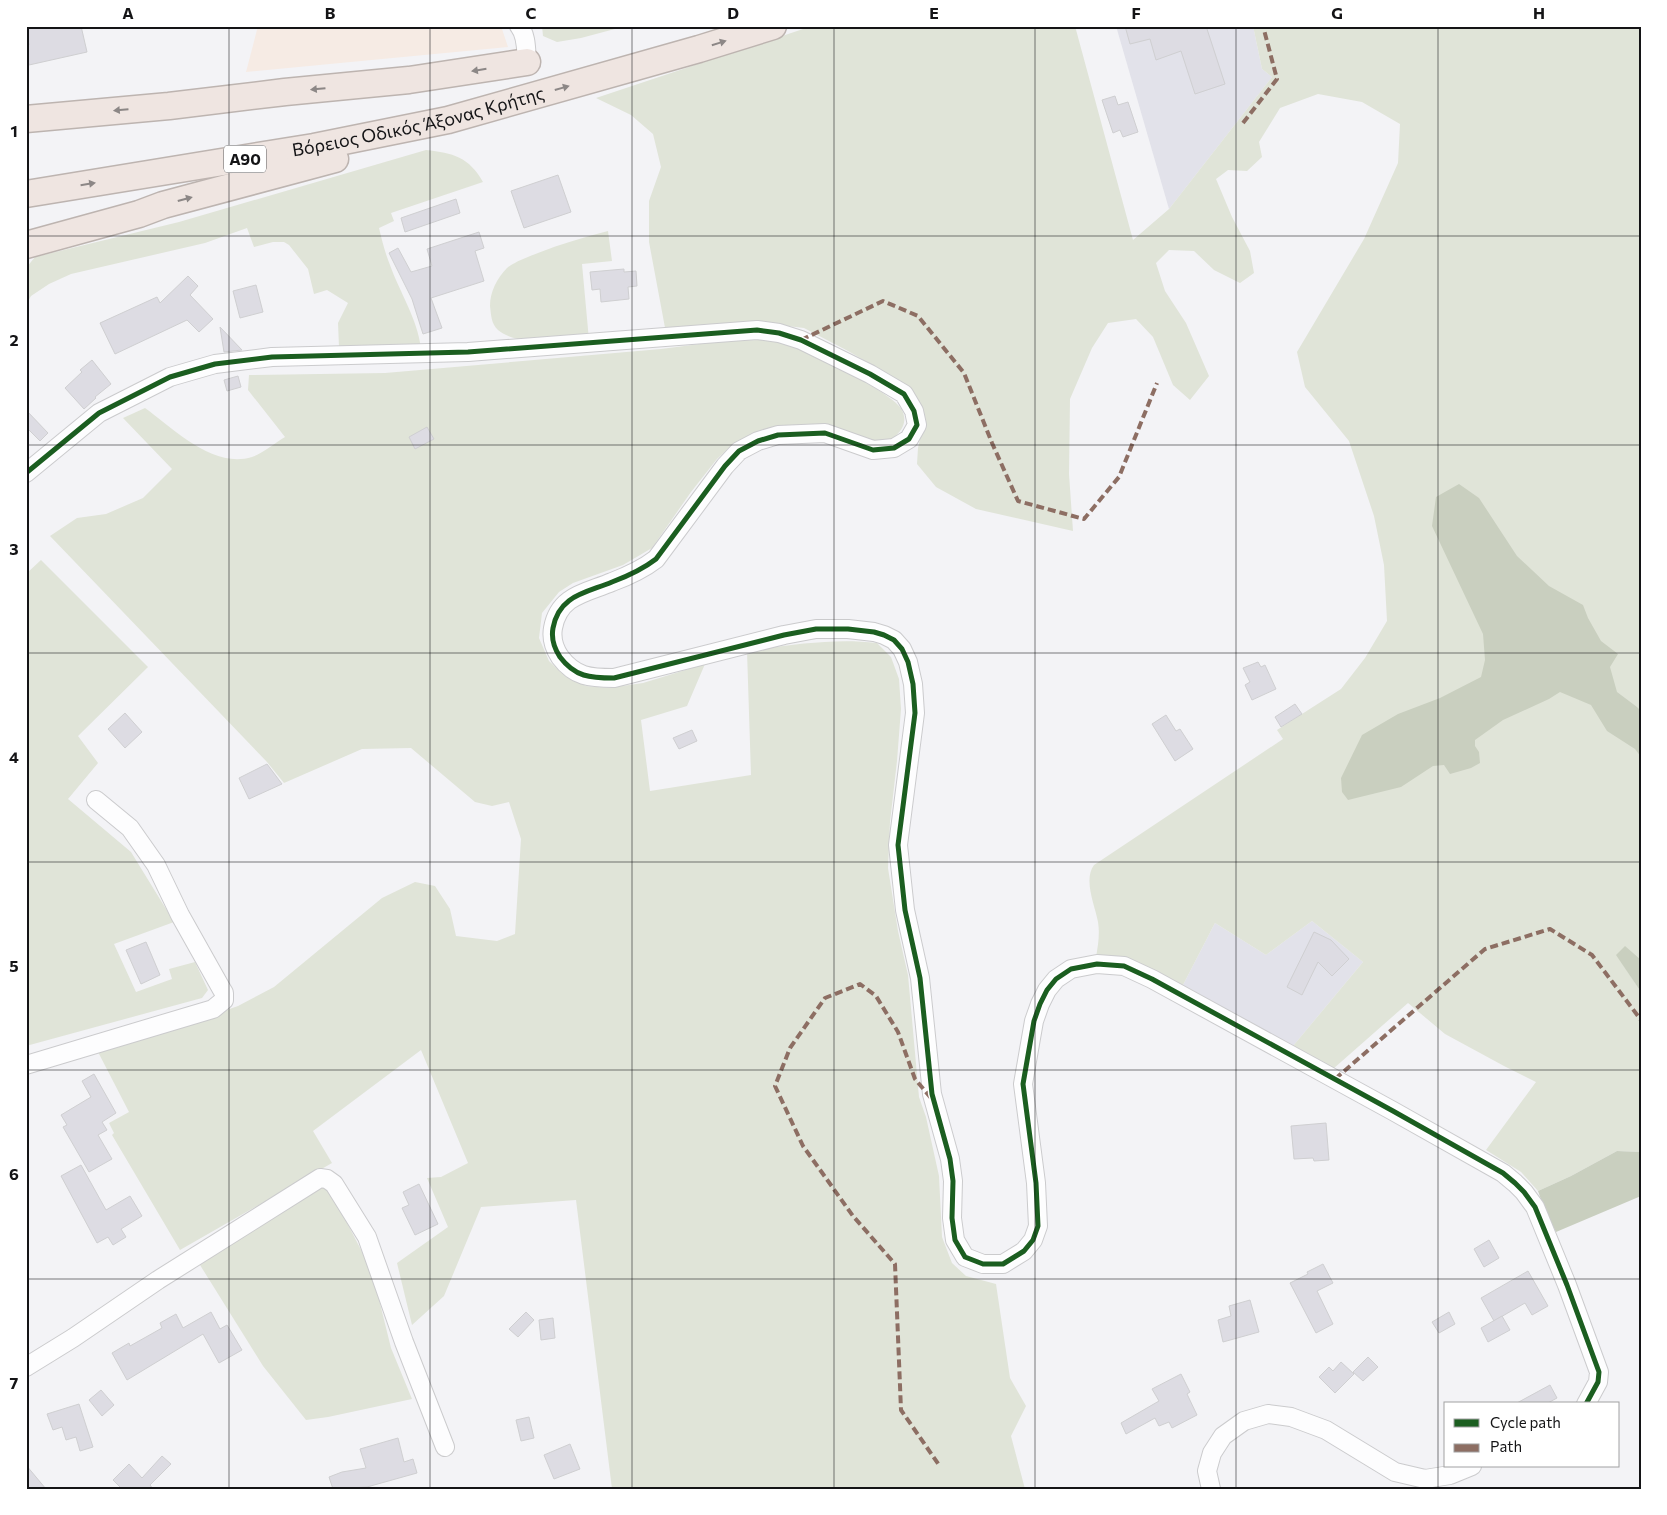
<svg xmlns="http://www.w3.org/2000/svg" width="1667" height="1515" font-family="Commissioner,sans-serif">
  <rect width="100%" height="100%" fill="#f3f3f6"/>
  <polygon fill="#f6ebe4" points="258,26 501,26 508,47 246,72"/>
  <g fill="#e2e2ea">
    <polygon points="1116,26 1253,26 1262,69 1272,77 1169,209"/>
    <polygon points="1312,921 1363,962 1293,1046 1183,985 1215,923 1266,955"/>
  </g>
  <g fill="#e0e4d8">
    <polygon points="542,26 626,26 581,38 557,42 543,36"/>
    <path d="M812 26H1075L1133 240 1169 209 1272 77 1262 69 1253 26H1641V960L1617 955 1641 992V1152L1617 1151 1571 1176 1538 1191 1521 1172 1486 1150 1536 1082 1504 1066 1445 1034 1408 1003 1333 1069 1293 1046 1363 962 1312 921 1266 955 1215 923 1183 985 1148 968 1096 957C1098 946 1100 934 1098 922 1095 905 1083 880 1094 865L1283 739 1277 730 1341 689 1365 658 1387 621 1384 565 1374 516 1349 441 1305 387 1297 352 1364 239 1398 163 1400 124 1362 102 1318 94 1280 108 1259 142 1262 157 1247 171 1228 170 1216 179 1232 217 1250 251 1254 273 1240 283 1214 270 1194 251 1169 250 1156 263 1165 291 1186 323 1209 376 1190 400 1173 385 1153 337 1136 319 1108 323 1092 348 1070 399 1069 474 1073 531 976 509 936 487 917 464 918 448 924 421 918 400 902 382 848 351 804 328 762 323 666 333 649 242V201L661 167 653 134 631 115 596 98Z"/>
    <path d="M426 150C453 153 469 157 483 182L391 213 394 221 379 228C382 240 385 253 390 265 400 293 417 318 421 348L339 347 338 323 348 303 327 290 314 294 308 269 289 245 284 242H273L254 247 247 228 205 243 71 274 49 284 31 296 26 305V268L35 257 179 222Z"/>
    <path d="M608 231 612 261 582 264 589 340C564 340 518 347 498 330 491 324 491 314 490 306 490 292 497 278 507 268 516 261 528 257 538 253 561 244 584 237 608 231Z"/>
    <path d="M723 341C739 341 761 339 776 341 797 345 895 393 902 410 909 425 899 433 889 442L873 441 782 426 756 432 733 444 717 459 691 492 652 548 623 565 573 583 559 592 542 613 539 638 549 661 566 677 586 686 608 688 643 683 705 664 687 706 641 720 650 791 751 775 747 651C791 645 833 638 877 643L891 657 899 679 901 709 897 761 890 822 888 868 898 931 908 975 919 1097 926 1117 939 1176 942 1237 952 1263 966 1276 996 1284 1010 1378 1026 1406 1011 1436 1025 1489H612L576 1200 481 1207 444 1296 412 1325 397 1263 448 1227 427 1178 441 1177 468 1163 421 1050 313 1131 332 1163 180 1250 112 1135 114 1133 109 1123 129 1112 97 1050 179 1027 238 1006 274 987 382 898 415 882 435 886 450 909 456 936 497 941 515 934 521 839 509 802 492 806 475 802 411 748 362 749 284 783 267 762 50 536 77 518 106 514 143 498 172 469 123 418 145 408C174 429 213 469 252 457 262 454 276 442 285 437L248 390 249 375 385 373 661 349Z"/>
    <polygon points="41,560 148,667 78,736 98,763 68,799 131,852 174,922 114,944 136,992 172,979 169,969 195,962 208,990 202,998 26,1046 26,574"/>
    <polygon points="323,1185 331,1192 372,1271 391,1348 412,1399 328,1417 306,1420 263,1366 200,1265 315,1186"/>
  </g>
  <g fill="#c9cfbf">
    <polygon points="1459,484 1479,498 1517,556 1549,586 1583,605 1588,618 1601,641 1618,654 1610,667 1617,692 1637,707 1641,711 1641,757 1635,749 1607,731 1591,705 1560,692 1549,699 1503,720 1475,740 1475,746 1479,752 1480,763 1471,768 1450,774 1444,765 1433,766 1401,787 1348,800 1342,792 1341,778 1362,735 1398,714 1440,698 1481,677 1485,660 1483,634 1432,526 1436,497"/>
    <polygon points="1625,946 1641,960 1641,992 1616,955"/>
    <polygon points="1617,1151 1641,1152 1641,1196 1556,1232 1545,1211 1538,1191 1571,1176"/>
  </g>
  <g fill="#dddce3" stroke="#cfcfd1">
    <polygon points="40,26 81,26 87,52 29,65 26,51 26,45 29,45 26,29"/>
    <polygon points="1125,26 1206,26 1225,84 1195,94 1181,51 1156,60 1150,39 1130,44"/>
    <polygon points="1115,96 1118,105 1128,102 1138,132 1123,137 1120,130 1113,133 1102,100"/>
    <polygon points="558,175 571,212 524,228 511,191"/>
    <polygon points="456,199 460,213 405,232 401,218"/>
    <polygon points="479,232 484,248 475,251 484,281 431,298 442,328 423,334 412,299 389,253 398,248 411,272 432,266 427,249"/>
    <polygon points="624,269 624,272 636,271 637,286 628,287 629,299 601,302 600,289 592,290 590,272"/>
    <polygon points="188,276 198,286 190,295 213,319 199,332 187,320 115,354 100,323 157,297 160,303"/>
    <polygon points="256,285 263,312 240,318 233,291"/>
    <polygon points="220,327 242,350 224,352"/>
    <polygon points="92,360 111,384 95,397 96,398 84,409 65,388 82,372 80,370"/>
    <polygon points="238,376 241,387 227,391 224,380"/>
    <polygon points="26,410 48,433 40,441 26,427"/>
    <polygon points="427,427 434,439 415,449 409,437"/>
    <polygon points="1258,662 1261,667 1265,665 1276,689 1252,700 1245,685 1250,682 1243,668"/>
    <polygon points="1295,704 1302,714 1281,727 1275,717"/>
    <polygon points="125,713 142,732 125,748 108,729"/>
    <polygon points="1166,715 1176,731 1180,729 1193,749 1175,761 1152,724"/>
    <polygon points="692,730 697,741 679,749 673,738"/>
    <polygon points="267,764 282,784 249,799 239,778"/>
    <polygon points="1314,932 1331,940 1349,959 1332,976 1318,962 1302,995 1287,987"/>
    <polygon points="146,942 160,975 141,984 126,950"/>
    <polygon points="94,1074 116,1113 102,1122 107,1130 98,1135 112,1159 89,1172 63,1127 67,1125 61,1115 91,1097 82,1081"/>
    <polygon points="1326,1123 1329,1160 1314,1161 1313,1158 1294,1159 1291,1126"/>
    <polygon points="81,1165 106,1210 130,1196 142,1216 121,1229 126,1237 113,1245 108,1237 97,1243 61,1176"/>
    <polygon points="419,1184 438,1224 415,1235 402,1208 409,1205 403,1192"/>
    <polygon points="1489,1240 1499,1258 1484,1267 1474,1249"/>
    <polygon points="1323,1264 1333,1283 1317,1291 1333,1324 1316,1333 1290,1283 1308,1274 1307,1272"/>
    <polygon points="1528,1271 1548,1306 1532,1315 1525,1303 1494,1321 1481,1298"/>
    <polygon points="1250,1300 1259,1332 1223,1342 1218,1320 1231,1316 1229,1306"/>
    <polygon points="211,1312 220,1329 227,1325 242,1350 219,1363 203,1334 127,1380 112,1353 129,1343 130,1346 162,1328 160,1323 176,1314 183,1328"/>
    <polygon points="526,1312 534,1320 518,1337 509,1329"/>
    <polygon points="1449,1312 1455,1324 1439,1333 1432,1322"/>
    <polygon points="1502,1316 1510,1330 1488,1342 1481,1328"/>
    <polygon points="553,1318 555,1338 541,1340 539,1320"/>
    <polygon points="1368,1357 1378,1367 1363,1381 1353,1372"/>
    <polygon points="1341,1362 1354,1374 1335,1393 1319,1377 1329,1367 1333,1371"/>
    <polygon points="1181,1374 1190,1392 1187,1394 1197,1415 1172,1428 1169,1422 1159,1426 1155,1418 1126,1434 1121,1423 1159,1401 1152,1389"/>
    <polygon points="1550,1385 1557,1398 1546,1404 1515,1404"/>
    <polygon points="101,1390 114,1405 102,1416 89,1400"/>
    <polygon points="79,1404 93,1447 80,1451 76,1437 66,1440 62,1427 53,1430 47,1414"/>
    <polygon points="529,1417 534,1438 521,1441 516,1420"/>
    <polygon points="398,1438 404,1462 413,1459 417,1473 367,1487 333,1489 329,1477 342,1472 366,1468 360,1449"/>
    <polygon points="570,1444 580,1469 554,1479 544,1455"/>
    <polygon points="162,1456 171,1464 150,1485 153,1489 122,1489 113,1480 129,1464 142,1478"/>
    <polygon points="26,1465 46,1489 26,1489"/>
  </g>
  <g fill="none" stroke-linecap="round" stroke-linejoin="round">
    <defs>
      <g id="minor">
        <path d="M519 26C527 35 526 51 527 62"/>
        <path d="M26 473 99 413 170 377 215 364 272 357 468 352 757 330 779 333 801 340 870 374 904 394 914 411 917 425 909 439 894 448 873 450 825 433 778 435 758 441 739 451 725 466 656 559C643 569 628 576 612 582 586 593 559 595 553 628 551 639 554 648 560 657 575 677 590 678 614 678L784 635 816 629H848L874 632 884 635 894 640 902 649 908 662 913 684 915 713 898 845 905 910 920 978 932 1094 950 1159 953 1181 952 1218 955 1240 965 1257 983 1264H1003L1024 1251 1033 1240 1038 1226 1036 1183 1023 1084 1034 1021 1040 1004 1047 990 1056 979 1071 969 1097 964 1124 966 1152 979 1393 1111 1503 1173 1515 1183 1524 1192 1535 1207 1567 1285 1599 1372 1598 1382 1586 1404"/>
        <polyline points="26,1065 213,1009 224,1000 224,993 221,988 180,915 156,865 130,828 96,800"/>
        <polyline points="26,1367 73,1338 158,1280 320,1178 327,1179 334,1184 367,1237 404,1342 445,1447"/>
        <polyline points="1211,1489 1207,1471 1212,1453 1223,1436 1244,1421 1268,1414 1291,1417 1326,1430 1395,1472 1425,1479 1450,1475 1472,1466"/>
      </g>
      <g id="highway">
        <polyline points="26,119 169,106 285,92 409,80 527,62"/>
        <path id="s1" d="M26 194 314 147 448 120 699 49 773 26"/>
        <polyline points="26,245 139,214 163,205 335,159"/>
      </g>
    </defs>
    <use href="#minor" stroke="#cbcbcd" stroke-width="20"/>
    <use href="#highway" stroke="#bdb4b0" stroke-width="29"/>
    <use href="#minor" stroke="#fdfdfe" stroke-width="18"/>
    <use href="#highway" stroke="#efe5e1" stroke-width="26"/>
    <g stroke="#8d6e63" stroke-width="4" stroke-dasharray="8 4" stroke-linecap="butt">
      <polyline points="1243,123 1277,79 1263,26"/>
      <polyline points="801,340 883,301 918,316 964,373 992,443 1018,501 1084,519 1119,477 1157,383"/>
      <polyline points="1335,1079 1485,949 1550,929 1592,955 1641,1020"/>
      <polyline points="931,1098 915,1079 898,1032 876,996 860,984 825,998 790,1048 775,1086 803,1146 853,1216 895,1264 901,1410 939,1465"/>
    </g>
    <defs>
      <path id="cycleway" d="M26 473 99 413 170 377 215 364 272 357 468 352 757 330 779 333 801 340 870 374 904 394 914 411 917 425 909 439 894 448 873 450 825 433 778 435 758 441 739 451 725 466 656 559C643 569 628 576 612 582 586 593 559 595 553 628 551 639 554 648 560 657 575 677 590 678 614 678L784 635 816 629H848L874 632 884 635 894 640 902 649 908 662 913 684 915 713 898 845 905 910 920 978 932 1094 950 1159 953 1181 952 1218 955 1240 965 1257 983 1264H1003L1024 1251 1033 1240 1038 1226 1036 1183 1023 1084 1034 1021 1040 1004 1047 990 1056 979 1071 969 1097 964 1124 966 1152 979 1393 1111 1503 1173 1515 1183 1524 1192 1535 1207 1567 1285 1599 1372 1598 1382 1586 1404"/>
    </defs>
    <use href="#cycleway" stroke="#fff" stroke-width="8"/>
    <use href="#cycleway" stroke="#1b5e20" stroke-width="5"/>
  </g>
  <defs><path id="oneway-solid" d="M-6-.8H1V-3.2L6.5 0L1 3.2V.8H-6Z" transform="scale(1.25)"/></defs>
  <g fill="#8c8786">
    <use href="#oneway-solid" transform="translate(719 43) rotate(-17)"/>
    <use href="#oneway-solid" transform="translate(479 70) rotate(171)"/>
    <use href="#oneway-solid" transform="translate(562 88) rotate(-16)"/>
    <use href="#oneway-solid" transform="translate(318 89) rotate(175)"/>
    <use href="#oneway-solid" transform="translate(121 110) rotate(175)"/>
    <use href="#oneway-solid" transform="translate(88 184) rotate(-9)"/>
    <use href="#oneway-solid" transform="translate(185 199) rotate(-15)"/>
  </g>
  <path fill="none" stroke="#141416" stroke-width="1" stroke-opacity="0.55" d="M229 26V1489M430 26V1489M632 26V1489M834 26V1489M1035 26V1489M1236 26V1489M1438 26V1489M26 236H1641M26 445H1641M26 653H1641M26 862H1641M26 1070H1641M26 1279H1641"/>
  <g text-anchor="middle" stroke-width="4" stroke-linejoin="round" paint-order="stroke">
    <rect fill="#fff" stroke="#5a5a5c" stroke-width="1" x="224" y="145.5" width="42" height="27" rx="4"/>
    <g font-size="16" font-weight="bold" fill="#141416">
      <text x="245" y="165">Α90</text>
    </g>
    <g font-size="18" fill="#141416" stroke="#fff">
      <text dy="6" stroke="none"><textPath href="#s1" startOffset="399">Βόρειος Οδικός Άξονας Κρήτης</textPath></text>
    </g>
  </g>
  <rect width="1667" height="1515" fill="none" stroke="#ffffff" stroke-width="55"/>
  <rect x="1444" y="1402" width="175" height="65" fill="#ffffff" stroke="#a1a1a2"/>
  <rect x="1454" y="1419" width="25" height="8" fill="#1b5e20" stroke="#a1a1a2"/>
  <text x="1490" y="1428" font-size="15" fill="#141416">Cycle path</text>
  <rect x="1454" y="1444" width="25" height="8" fill="#8d6e63" stroke="#a1a1a2"/>
  <text x="1490" y="1452" font-size="15" fill="#141416">Path</text>
  <rect x="28" y="28" width="1612" height="1460" fill="none" stroke="#141416" stroke-width="2"/>
  <g font-size="16" text-anchor="middle" font-weight="bold" fill="#141416">
    <text x="128" y="19">A</text>
    <text x="330" y="19">B</text>
    <text x="531" y="19">C</text>
    <text x="733" y="19">D</text>
    <text x="934" y="19">E</text>
    <text x="1136" y="19">F</text>
    <text x="1337" y="19">G</text>
    <text x="1539" y="19">H</text>
    <text x="14" y="137">1</text>
    <text x="14" y="346">2</text>
    <text x="14" y="555">3</text>
    <text x="14" y="763">4</text>
    <text x="14" y="972">5</text>
    <text x="14" y="1180">6</text>
    <text x="14" y="1389">7</text>
  </g>
</svg>
